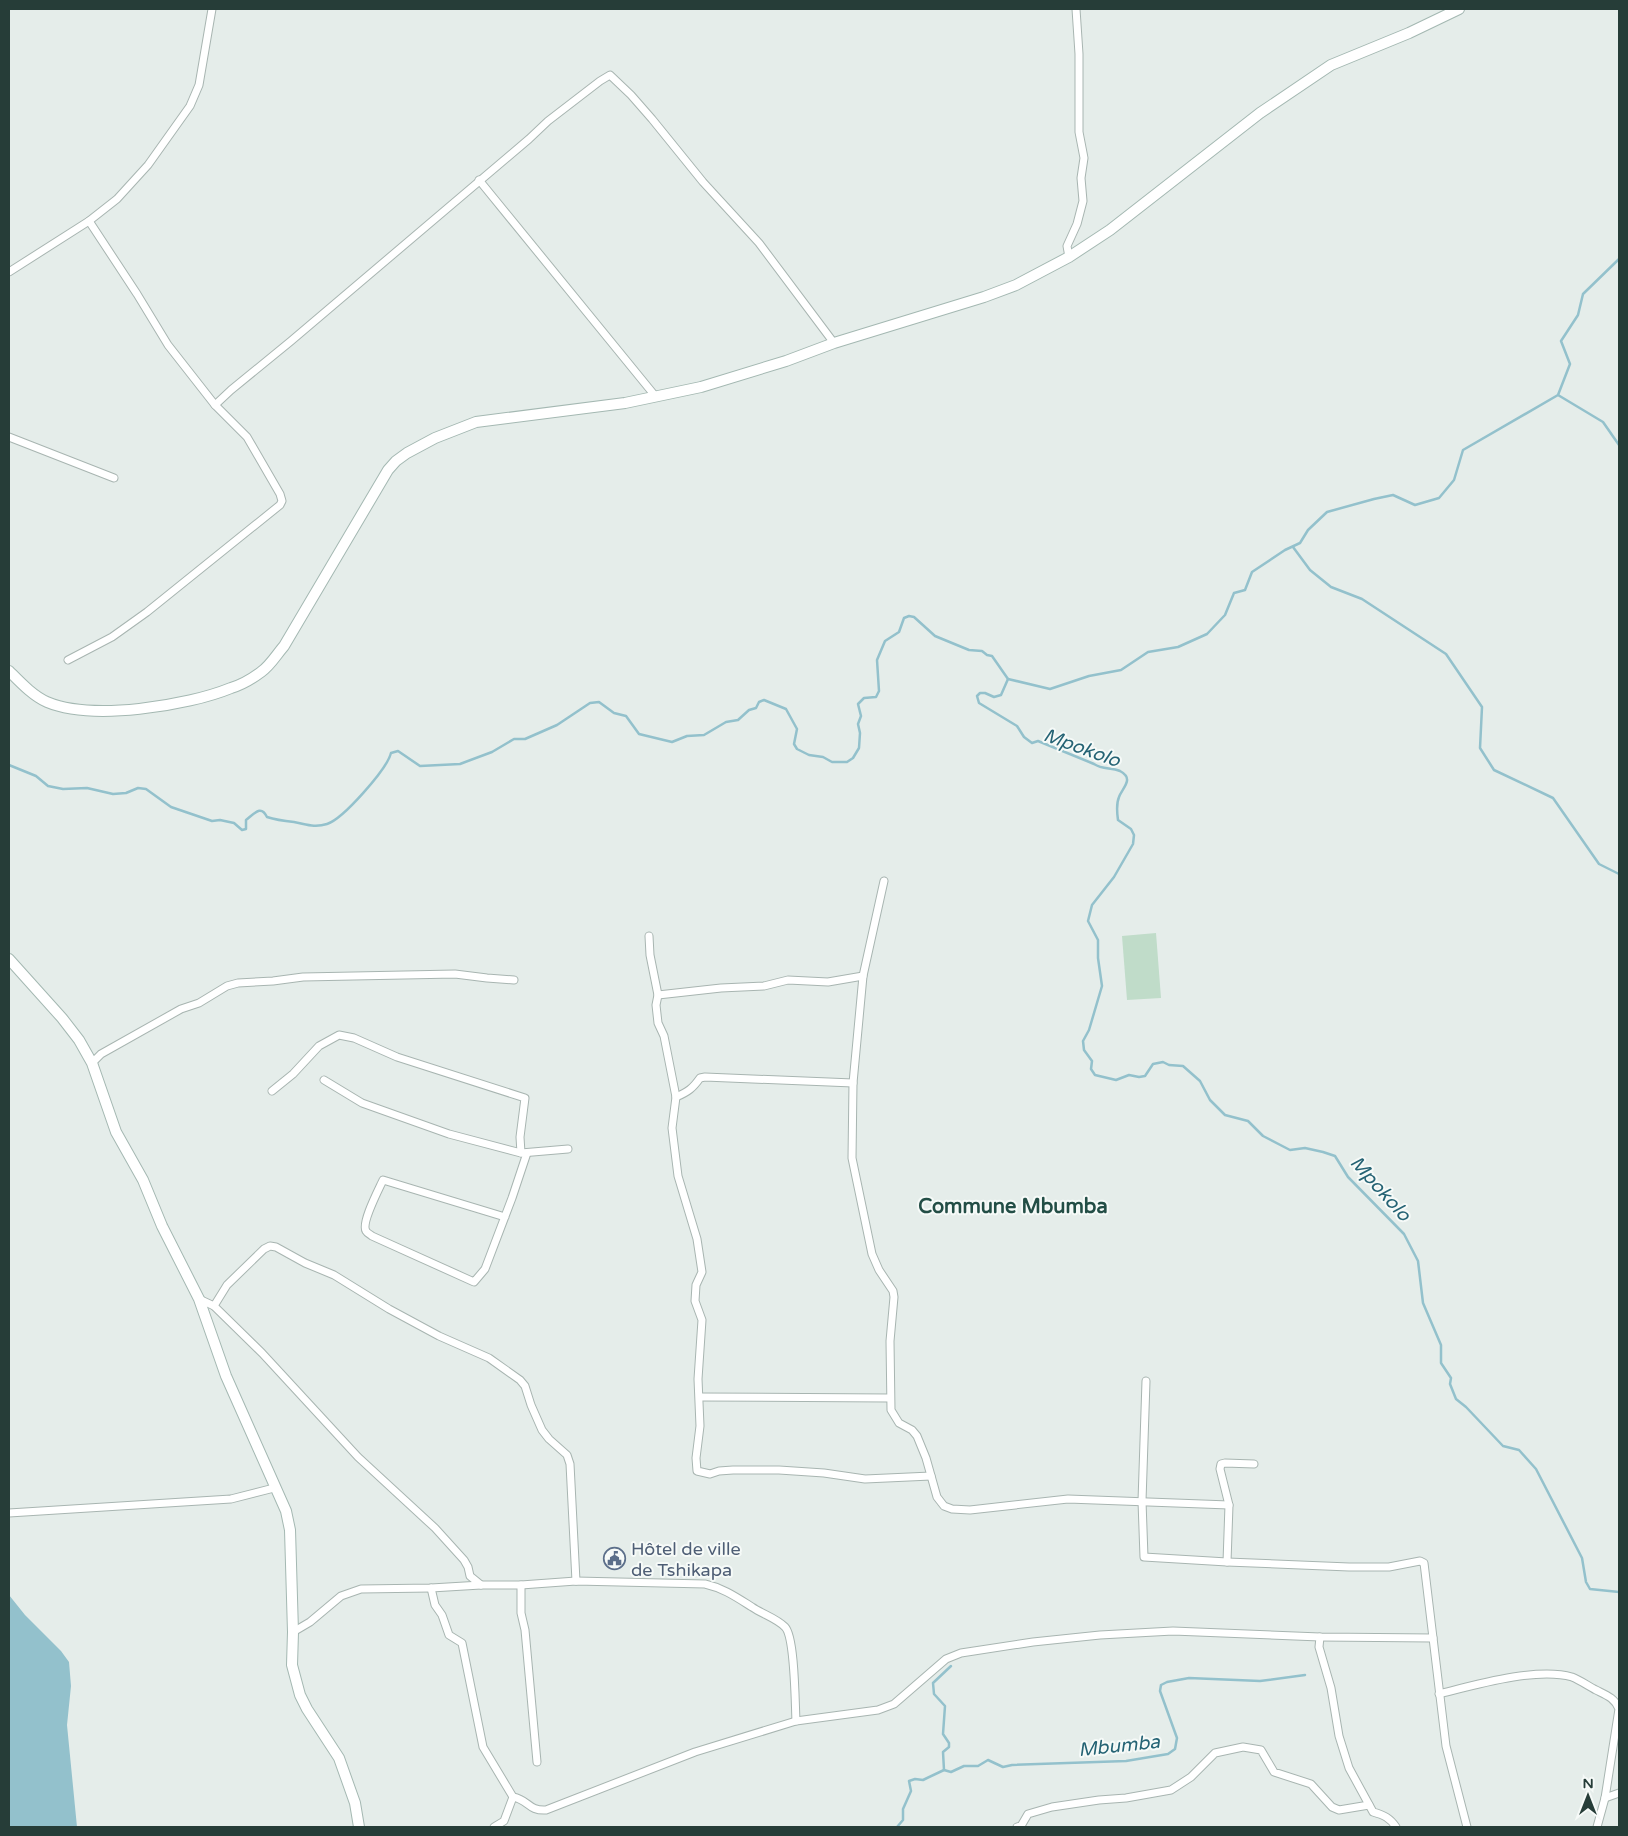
<svg xmlns="http://www.w3.org/2000/svg" width="1628" height="1836" font-family="'Varela Round',sans-serif">
  <rect width="100%" height="100%" fill="#e5edea"/>
  <polygon fill="#c0dcc9" points="1156,933 1161,998 1127,1000 1122,936"/>
  <polygon fill="#93c1cc" points="9,1595 25,1615 61,1651 69,1662 71,1686 67,1725 77,1827 9,1827"/>
  <g fill="none" stroke-linecap="round" stroke-linejoin="round">
    <g stroke="#93c1cc" stroke-width="2.5">
      <polyline points="1558,395 1603,422 1619,445"/>
      <polyline points="1293,547 1310,570 1331,587 1362,599 1446,654 1482,707 1480,748 1494,770 1553,798 1599,864 1619,874"/>
      <path d="M1008 679 1001 695 994 697 985 693H980L977 696 979 703 1017 726 1024 737 1032 743 1038 741 1094 764C1103 770 1111 767 1120 771 1135 779 1122 788 1119 797 1116 804 1117 813 1118 820L1131 829 1134 835 1133 844 1114 877 1092 905 1088 921 1098 940V958L1102 986 1089 1030 1083 1041 1084 1050 1092 1061 1091 1069 1095 1075 1116 1080 1129 1075 1139 1077 1145 1076 1153 1064 1163 1062 1169 1065 1183 1066 1200 1081 1210 1100 1225 1115 1248 1121 1263 1136 1290 1150 1305 1148 1323 1152 1335 1156 1348 1177 1404 1234 1418 1261 1423 1303 1441 1345V1363L1451 1378 1450 1384 1456 1399 1466 1407 1503 1446 1519 1450 1536 1469 1582 1558 1586 1582 1590 1589 1619 1592"/>
      <path d="M9 765 36 776 48 786 63 789 87 788 113 794 126 793 138 788 146 789 171 807 212 821 220 820 234 823 242 830 246 829V820C254 814 261 804 267 817 276 820 284 821 294 822 306 824 314 828 327 824 343 819 387 769 391 753L398 751 420 766 460 764 492 752 514 739H525L557 725 590 703 599 702 614 713 626 716 639 734 672 742 687 736 704 735 726 722 738 720 749 710 756 708 759 702 764 700 786 709 797 729 794 744 797 749 809 755 823 757 832 762H847L853 758 859 748 860 733 858 724 861 716 858 704 864 698 876 697 879 691 877 660 885 641 899 632 904 618 909 616 914 617 935 636 969 650 982 651 987 655 992 656 1008 679 1050 689 1089 676 1121 670 1148 652 1178 647 1207 634 1225 615 1234 593 1245 590 1252 572 1285 550 1300 543 1308 530 1327 512 1374 499 1393 495 1415 505 1439 498 1454 480 1463 450 1558 395 1570 364 1561 341 1578 315 1583 294 1619 259"/>
      <polyline points="944,1770 943,1752 949,1747 949,1743 943,1734 945,1706 934,1694 933,1683 951,1666"/>
      <polyline points="897,1827 903,1820 903,1809 911,1791 909,1781 915,1779 923,1780 944,1770 951,1772 964,1766 978,1766 988,1760 1003,1767 1012,1765 1126,1761 1168,1754 1175,1749 1177,1738 1160,1691 1161,1685 1167,1682 1189,1678 1260,1681 1305,1675"/>
    </g>
    <defs>
      <g id="street">
        <polyline points="479,180 656,397"/>
        <polyline points="1069,257 1067,246 1077,224 1083,201 1081,178 1084,158 1079,132 1079,54 1076,9"/>
        <polyline points="9,272 89,221 117,199 148,165 190,106 199,85 212,9"/>
        <polyline points="215,405 231,390 291,341 529,139 548,121 600,81 610,75 631,95 652,119 703,182 759,243 834,343"/>
        <polyline points="9,437 114,478"/>
        <polyline points="68,660 112,637 147,612 280,505 282,501 280,494 247,437 215,405 168,345 137,294 89,221"/>
        <polyline points="884,881 863,976 853,1083 852,1158 872,1254 879,1270 893,1291 894,1297 890,1341 891,1410 899,1423 912,1430 917,1436 926,1458 937,1497 944,1506 952,1509 970,1510 1068,1499 1229,1505"/>
        <polyline points="649,936 650,955 658,995 656,1005 658,1023 664,1036 676,1097 672,1128 678,1176 697,1239 702,1272 696,1285 695,1301 702,1320 698,1379 700,1426 696,1458 697,1471 710,1474 719,1471 733,1470 779,1470 824,1473 865,1479 931,1476"/>
        <polyline points="658,995 721,988 764,986 788,980 828,982 863,976"/>
        <polyline points="92,1063 101,1054 181,1009 199,1003 227,986 238,983 273,981 303,977 455,974 487,978 514,980"/>
        <polyline points="324,1080 362,1103 449,1134 521,1153 568,1149"/>
        <polyline points="272,1091 293,1074 319,1046 339,1035 354,1038 397,1057 525,1098 520,1137 521,1153"/>
        <path d="M676 1097C688 1092 693 1088 700 1078L705 1077 853 1083"/>
        <path d="M505 1217 383 1180C379 1189 361 1223 366 1231 367 1233 371 1235 372 1236L474 1282 485 1269 512 1198 527 1153"/>
        <polyline points="199,1299 214,1306 262,1353 358,1457 435,1528 464,1560 468,1567 470,1576 481,1585"/>
        <polyline points="214,1306 227,1285 264,1249 270,1246 276,1247 305,1263 334,1275 389,1309 439,1336 489,1358 520,1380 525,1386 531,1405 542,1430 549,1439 567,1455 570,1464 576,1581"/>
        <polyline points="1146,1381 1142,1501 1144,1557 1227,1562 1349,1567 1389,1567 1420,1561 1424,1563 1446,1746 1467,1827"/>
        <polyline points="700,1397 890,1398"/>
        <polyline points="9,1513 231,1499 274,1488"/>
        <polyline points="1227,1562 1229,1505 1220,1469 1221,1464 1225,1463 1254,1464"/>
        <polyline points="521,1585 521,1613 525,1630 537,1762"/>
        <polyline points="431,1588 435,1605 442,1615 449,1635 462,1643 483,1747 513,1797"/>
        <path d="M293 1632 310 1622 341 1596 361 1589 431 1588 481 1585H521L576 1581 705 1584C723 1588 736 1597 752 1607 762 1614 776 1618 785 1627 795 1637 795 1703 796 1721"/>
        <path d="M1320 1637 1319 1647 1331 1688 1339 1736 1349 1768 1373 1812C1384 1815 1390 1818 1396 1827"/>
        <path d="M1439 1694C1475 1685 1536 1667 1572 1677 1580 1680 1588 1686 1596 1690 1606 1695 1615 1698 1619 1709L1605 1798 1597 1827"/>
        <polyline points="1605,1798 1619,1793"/>
        <path d="M494 1827 504 1821 513 1797C529 1800 528 1811 546 1810L695 1752 796 1721 878 1710 894 1704 946 1659 961 1653 1033 1642 1100 1635 1173 1631 1320 1637 1433 1638"/>
        <polyline points="1017,1827 1021,1826 1028,1814 1052,1807 1099,1800 1126,1798 1171,1790 1191,1777 1215,1753 1243,1747 1261,1750 1274,1772 1311,1784 1332,1807 1339,1810 1369,1805"/>
      </g>
      <g id="secondary">
        <path d="M9 671C20 682 33 696 47 702 92 721 187 706 231 688 241 685 253 678 261 672 270 666 277 654 284 646L388 470 396 461 407 453 435 438 476 422 625 403 701 387 786 361 834 343 984 297 1016 285 1069 257 1110 230 1260 113 1331 65 1409 33 1459 9"/>
        <polyline points="9,959 62,1018 79,1040 92,1063 116,1132 143,1180 162,1226 199,1299 226,1376 286,1511 290,1530 293,1632 292,1665 300,1695 307,1709 339,1758 355,1803 359,1827"/>
      </g>
    </defs>
    <use href="#street" stroke="#a8b5b1" stroke-width="9"/>
    <use href="#secondary" stroke="#a4b8b2" stroke-width="12"/>
    <use href="#street" stroke="#fff" stroke-width="7"/>
    <use href="#secondary" stroke="#fff" stroke-width="10"/>
  </g>
  <defs>
    <symbol id="civic-ring" viewBox="-11 -11 22 22"><circle r="9.5" fill="#f6faf8" stroke="#5c6f8a" stroke-width="1.5"/><path d="M-.6-6.5H3V-4.5H.6V-3L4-1V1h2V6H-6V1h2V-1L-.6-3ZM-1.2 2.5V6h2.4V2.5Z" fill="#5c6f8a"/></symbol>
  </defs>
  <g fill-rule="evenodd">
    <use href="#civic-ring" x="602" y="1546" width="25" height="25"/>
  </g>
  <g text-anchor="middle" stroke-width="4" stroke-linejoin="round" paint-order="stroke">
    <g font-size="18" fill="#4e5e75" stroke="#f6faf8" text-anchor="start">
      <text x="631" y="1555">Hôtel de ville<tspan x="631" dy="21">de Tshikapa</tspan></text>
    </g>
    <g font-size="19" font-style="italic" fill="#256374" stroke="#f6faf8">
      <text transform="translate(1082 747) rotate(20)" y="7">Mpokolo</text>
      <text transform="translate(1381 1188) rotate(48)" y="7">Mpokolo</text>
      <text transform="translate(1119 1745) rotate(-6)" y="7">Mbumba</text>
    </g>
    <g font-size="20" font-weight="bold" fill="#234e46" stroke="#f6faf8">
      <text x="1013" y="1213">Commune Mbumba</text>
    </g>
  </g>
  <rect width="1628" height="1836" fill="none" stroke="#263d38" stroke-width="20"/>
  <g transform="translate(1588 1796)" stroke="#f6faf8" stroke-width="4" paint-order="stroke">
  <path d="M0-4L9 19L0 12L-9 19Z" fill="#263d38"/>
  <text y="-8" font-size="14" font-weight="bold" text-anchor="middle" fill="#263d38">N</text>
  </g>
</svg>
